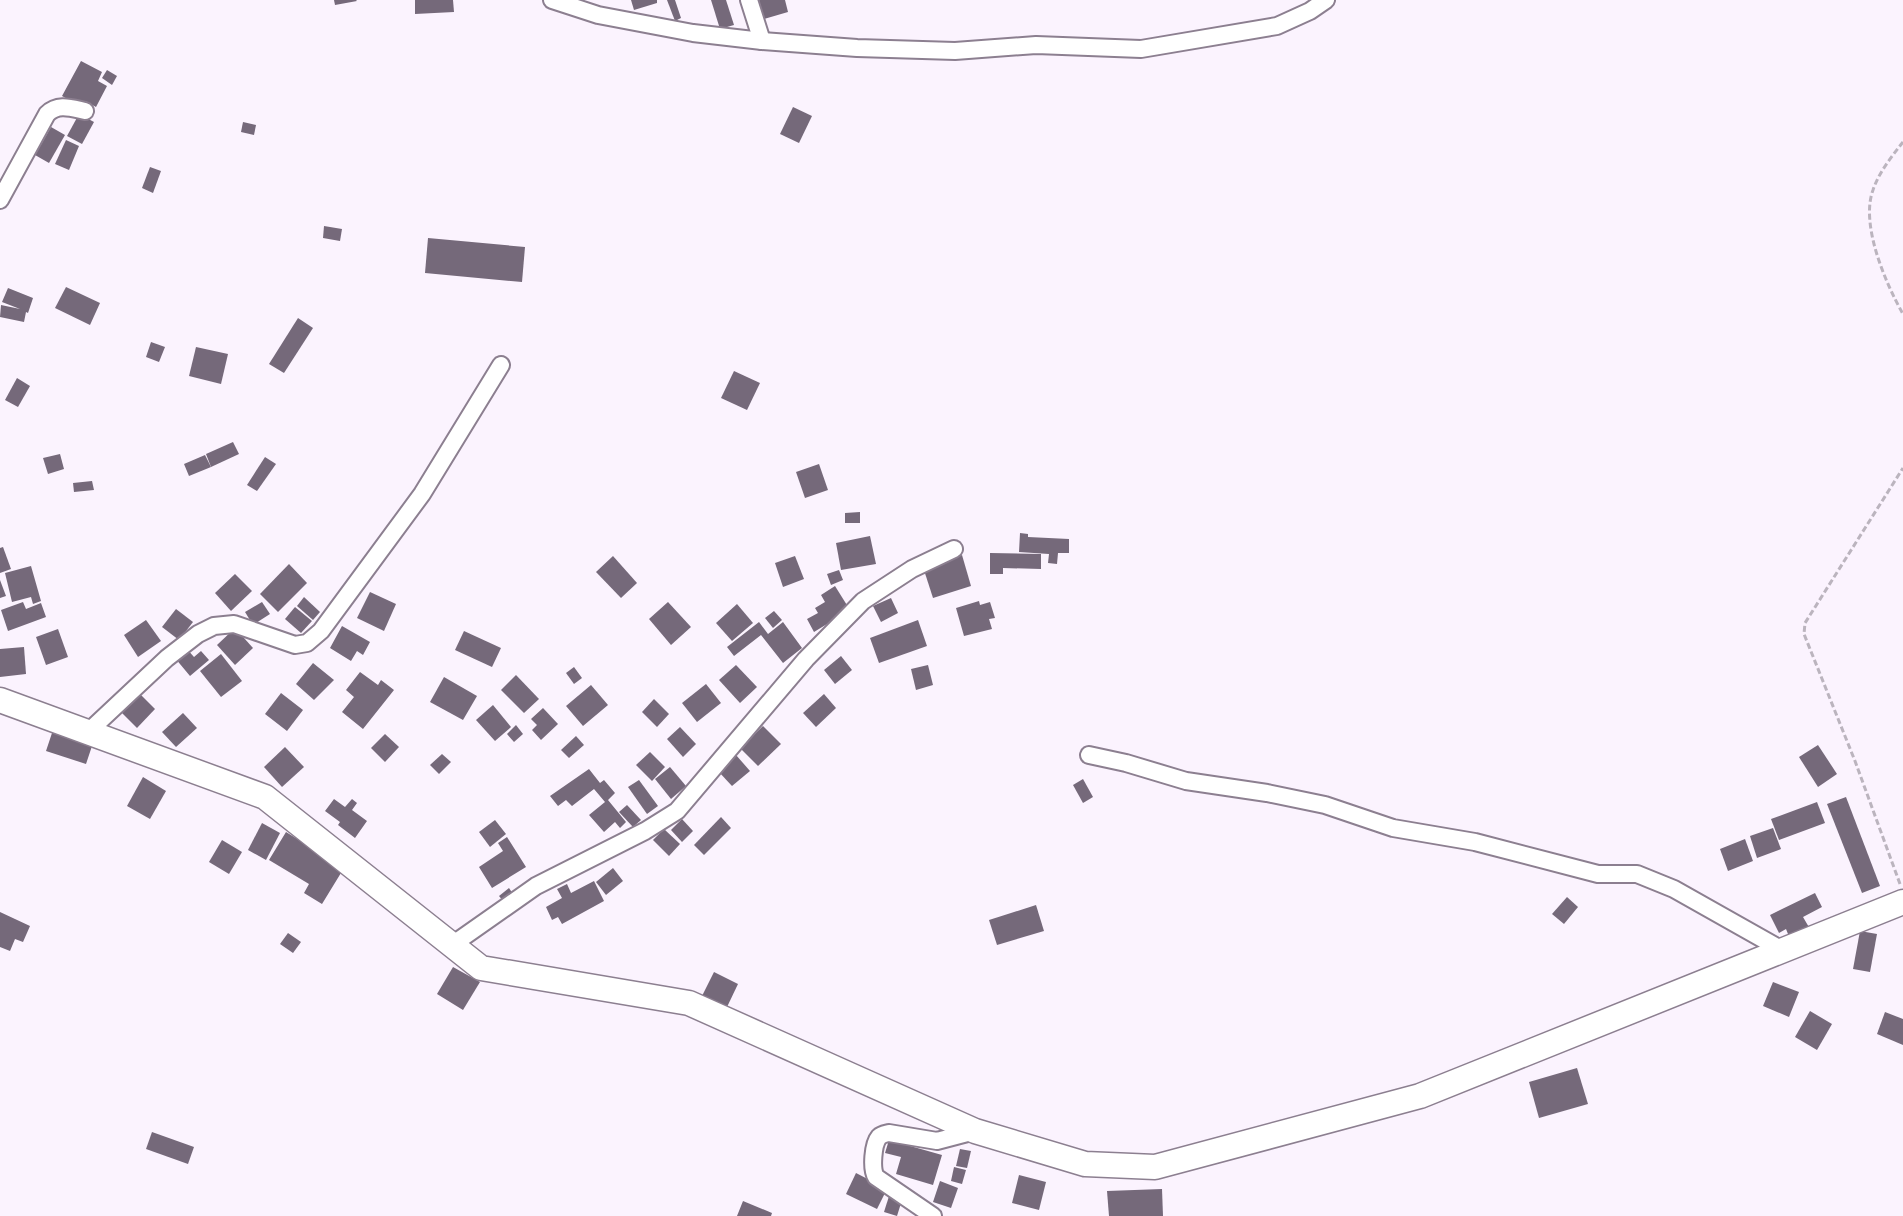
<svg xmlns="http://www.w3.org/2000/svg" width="1903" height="1216" font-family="Figtree,sans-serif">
  <rect width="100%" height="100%" fill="#fbf3fe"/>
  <g fill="#75697a">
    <polygon points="334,0 356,0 357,1 335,5"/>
    <polygon points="415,0 453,0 454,12 415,14"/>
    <polygon points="631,0 657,0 657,3 634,10"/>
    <polygon points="667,0 675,0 681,18 675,21"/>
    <polygon points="711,0 726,0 734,25 720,29"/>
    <polygon points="759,0 785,0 788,12 764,19"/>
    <polygon points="81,61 102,72 98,81 107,86 96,107 85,101 82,107 62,96"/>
    <polygon points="107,70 117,76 112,85 102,78"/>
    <polygon points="793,107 812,116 799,143 780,134"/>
    <polygon points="79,114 94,122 82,144 67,136"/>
    <polygon points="243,122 256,125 254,135 241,132"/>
    <polygon points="51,127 65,135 49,163 35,155"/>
    <polygon points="66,140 79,146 69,170 55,164"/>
    <polygon points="150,167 161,171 153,193 142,188"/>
    <polygon points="324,226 342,229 340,241 323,238"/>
    <polygon points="428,238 525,247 522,282 425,273"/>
    <polygon points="66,287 100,303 90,325 55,308"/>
    <polygon points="8,288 33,298 28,313 26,312 24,322 0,317 1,305 20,309 2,302"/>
    <polygon points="298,318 313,328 284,373 269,364"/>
    <polygon points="151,342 165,347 159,362 146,357"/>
    <polygon points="196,347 228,354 221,384 189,376"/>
    <polygon points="734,371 760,383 747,410 721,398"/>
    <polygon points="17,378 30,386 18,407 5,400"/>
    <polygon points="233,442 239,454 211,467 206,454"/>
    <polygon points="60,454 64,469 48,474 43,458"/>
    <polygon points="205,455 211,467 189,476 184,464"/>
    <polygon points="265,457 276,464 257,491 247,485"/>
    <polygon points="819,464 828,490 805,498 796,472"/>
    <polygon points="92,481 94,490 74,492 73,483"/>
    <polygon points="860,512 860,523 845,523 845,513"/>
    <polygon points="1020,533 1028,534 1028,537 1069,539 1069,553 1058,553 1057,564 1048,563 1049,554 1019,552"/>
    <polygon points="870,536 876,564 841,570 836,543"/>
    <polygon points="3,547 11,569 0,573 0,548"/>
    <polygon points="990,553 1041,554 1041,569 1003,568 1003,574 990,574"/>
    <polygon points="962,555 971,586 933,598 923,567"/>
    <polygon points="613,556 637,583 621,598 596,572"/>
    <polygon points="795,556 804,579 783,587 775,563"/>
    <polygon points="289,564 307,583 278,612 260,594"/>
    <polygon points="31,566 41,601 33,604 31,597 12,602 5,573"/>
    <polygon points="839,570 843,580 831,585 827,574"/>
    <polygon points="235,574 252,591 231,611 215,593"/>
    <polygon points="0,580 6,596 0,598"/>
    <polygon points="835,586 850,610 814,632 807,619 818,613 815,608 825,602 821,595"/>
    <polygon points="370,592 396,604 384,631 357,618"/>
    <polygon points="304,597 320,612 313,620 297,606"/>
    <polygon points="891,598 898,613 881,622 873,606"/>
    <polygon points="979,601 980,605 990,602 995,618 989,619 992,629 964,636 956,608"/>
    <polygon points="23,602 26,609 41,603 46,617 8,631 1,610"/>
    <polygon points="262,602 270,614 253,625 245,612"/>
    <polygon points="668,602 691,627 671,645 649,619"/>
    <polygon points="737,604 753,623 732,641 716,623"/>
    <polygon points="295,607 312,621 301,633 285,619"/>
    <polygon points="176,609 193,622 179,640 162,627"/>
    <polygon points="774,611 782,620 773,628 765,618"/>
    <polygon points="146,620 161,641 138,657 124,635"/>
    <polygon points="918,620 927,646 879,663 870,638"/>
    <polygon points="759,622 768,634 783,622 802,648 783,663 761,635 734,656 727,647"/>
    <polygon points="342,626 370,642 363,655 357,651 351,661 330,648"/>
    <polygon points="235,628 253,648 235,665 217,645"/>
    <polygon points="58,629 68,657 46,665 36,637"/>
    <polygon points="464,631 501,648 492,667 455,650"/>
    <polygon points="24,647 26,674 0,677 0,649"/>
    <polygon points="186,648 194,657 201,651 209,660 190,676 175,658"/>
    <polygon points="221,654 242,681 221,697 200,671"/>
    <polygon points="841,656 852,670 835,684 824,670"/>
    <polygon points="313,663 334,680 314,700 296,684"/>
    <polygon points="736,665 757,687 740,703 719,680"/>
    <polygon points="928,665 933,685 916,690 911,669"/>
    <polygon points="574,667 582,678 574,684 566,673"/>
    <polygon points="360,672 378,685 381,680 394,690 363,729 342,712 354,697 346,690"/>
    <polygon points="516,675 539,699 524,713 501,690"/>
    <polygon points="444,677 477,696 463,720 430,702"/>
    <polygon points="706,684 721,703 697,722 682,703"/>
    <polygon points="591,685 608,705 583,726 566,706"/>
    <polygon points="281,693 303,710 287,731 265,714"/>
    <polygon points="140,694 155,709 137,728 122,713"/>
    <polygon points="824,694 836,708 816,727 803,713"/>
    <polygon points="654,699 669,714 657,727 642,712"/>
    <polygon points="493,705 511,727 495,741 476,720"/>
    <polygon points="543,708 558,724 541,740 532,730 537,725 531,719"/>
    <polygon points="183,713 197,728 176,747 162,732"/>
    <polygon points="55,724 95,737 86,764 46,751"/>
    <polygon points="516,725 523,734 514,742 507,734"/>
    <polygon points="763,726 781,744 758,766 740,748"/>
    <polygon points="680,727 696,744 683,757 667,739"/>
    <polygon points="385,734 399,747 385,762 371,748"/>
    <polygon points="576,736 584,745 569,758 561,750"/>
    <polygon points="1818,745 1837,774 1818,787 1799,757"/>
    <polygon points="285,747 304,767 282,787 264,767"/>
    <polygon points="650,752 665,767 652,781 636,765"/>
    <polygon points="442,754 451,762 439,774 430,765"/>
    <polygon points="736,755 750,771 732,786 718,771"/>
    <polygon points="670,767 686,786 671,799 655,779"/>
    <polygon points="589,769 600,783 604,780 615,793 608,800 626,822 620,828 615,822 604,832 589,815 605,802 594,789 572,806 566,800 558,806 550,796"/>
    <polygon points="143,777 166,791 150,819 127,806"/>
    <polygon points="1083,779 1093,797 1083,803 1073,785"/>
    <polygon points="639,780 658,806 647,814 628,787"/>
    <polygon points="1846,797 1880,886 1862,893 1827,804"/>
    <polygon points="334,799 345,807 352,799 357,803 352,810 367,821 355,838 338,825 340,822 325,811"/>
    <polygon points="1817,802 1825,823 1779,840 1771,819"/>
    <polygon points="627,805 641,820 633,827 619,812"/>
    <polygon points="721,817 731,828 704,855 694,845"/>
    <polygon points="682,819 693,831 682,842 671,830"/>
    <polygon points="495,820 506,834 490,847 479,832"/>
    <polygon points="262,823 280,833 266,860 248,850"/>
    <polygon points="1773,828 1781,849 1757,858 1750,836"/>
    <polygon points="664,829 680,844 669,856 653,840"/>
    <polygon points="286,832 344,868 322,904 304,893 309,884 269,860"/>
    <polygon points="507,837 526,867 492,888 479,867 503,851 498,843"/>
    <polygon points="1745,839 1753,861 1728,871 1720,849"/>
    <polygon points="222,840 242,852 229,874 209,862"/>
    <polygon points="613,868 623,881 606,895 596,882"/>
    <polygon points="594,881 604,901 562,924 558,917 552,920 546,907 562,898 557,889 567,884 571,893"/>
    <polygon points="509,888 513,894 503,901 499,896"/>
    <polygon points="1815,893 1822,907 1803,917 1810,929 1790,939 1786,929 1779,933 1770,915"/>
    <polygon points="1567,897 1578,907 1564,924 1552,914"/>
    <polygon points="1036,905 1044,931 997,945 989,920"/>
    <polygon points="0,912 30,926 23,942 15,939 10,951 0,947"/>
    <polygon points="1860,931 1877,934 1870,972 1853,969"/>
    <polygon points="288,933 301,942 293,953 280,944"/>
    <polygon points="453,967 480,982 463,1010 437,994"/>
    <polygon points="714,972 738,984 727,1007 702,996"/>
    <polygon points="1773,982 1799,992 1789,1017 1763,1006"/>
    <polygon points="1810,1011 1832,1024 1817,1050 1795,1037"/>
    <polygon points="1885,1012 1903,1019 1903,1045 1877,1034"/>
    <polygon points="1577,1068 1588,1104 1539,1118 1529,1082"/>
    <polygon points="152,1132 194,1147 188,1164 146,1149"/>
    <polygon points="889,1140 942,1155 933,1185 896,1174 901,1157 885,1153"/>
    <polygon points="960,1149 971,1151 967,1168 956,1166"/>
    <polygon points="954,1167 966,1170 962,1184 951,1181"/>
    <polygon points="856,1173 887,1189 877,1209 846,1194"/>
    <polygon points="1019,1175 1046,1182 1039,1210 1012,1203"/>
    <polygon points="940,1181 958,1188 951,1208 933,1202"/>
    <polygon points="1162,1189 1163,1216 1109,1216 1107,1191"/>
    <polygon points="890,1193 903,1197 897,1216 884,1212"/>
    <polygon points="743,1201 772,1213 771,1216 737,1216"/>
  </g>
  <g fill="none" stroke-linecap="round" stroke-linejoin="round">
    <defs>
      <g id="street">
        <polyline points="552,0 598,15 693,33 762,41 857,48 955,51 1036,45 1141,49 1277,26 1310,11 1326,0"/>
        <polyline points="749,0 762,41"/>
        <path d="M0 200 47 114C58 103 71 108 85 111"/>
        <polyline points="88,732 167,658 198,634 214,626 234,624 295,645 307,643 321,631 422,494 501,365"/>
        <polyline points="1089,755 1126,763 1186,781 1267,793 1325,805 1393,828 1475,842 1598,874 1637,874 1674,889 1784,951"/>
        <polyline points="452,945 536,886 645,831 677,811 806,659 863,601 912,569 954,549"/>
        <path d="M933 1216 876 1177C871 1169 873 1144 879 1137 882 1134 885 1134 889 1133L937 1141 975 1131"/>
      </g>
      <polyline id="secondary" points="0,700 265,797 481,968 689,1003 975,1131 1085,1164 1155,1167 1420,1096 1903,902"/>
    </defs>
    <use href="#street" stroke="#8c7f90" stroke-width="20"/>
    <use href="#secondary" stroke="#8c7f90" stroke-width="27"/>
    <g stroke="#bbb4be" stroke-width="3" stroke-dasharray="6 3" stroke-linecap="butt">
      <path d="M1903 142C1892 156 1879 172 1873 190 1860 225 1886 284 1903 314"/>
      <polyline points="1900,884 1855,761 1804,634 1805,623 1903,468"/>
    </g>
    <use href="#street" stroke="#fff" stroke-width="16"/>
    <use href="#secondary" stroke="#fff" stroke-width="24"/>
  </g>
</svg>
